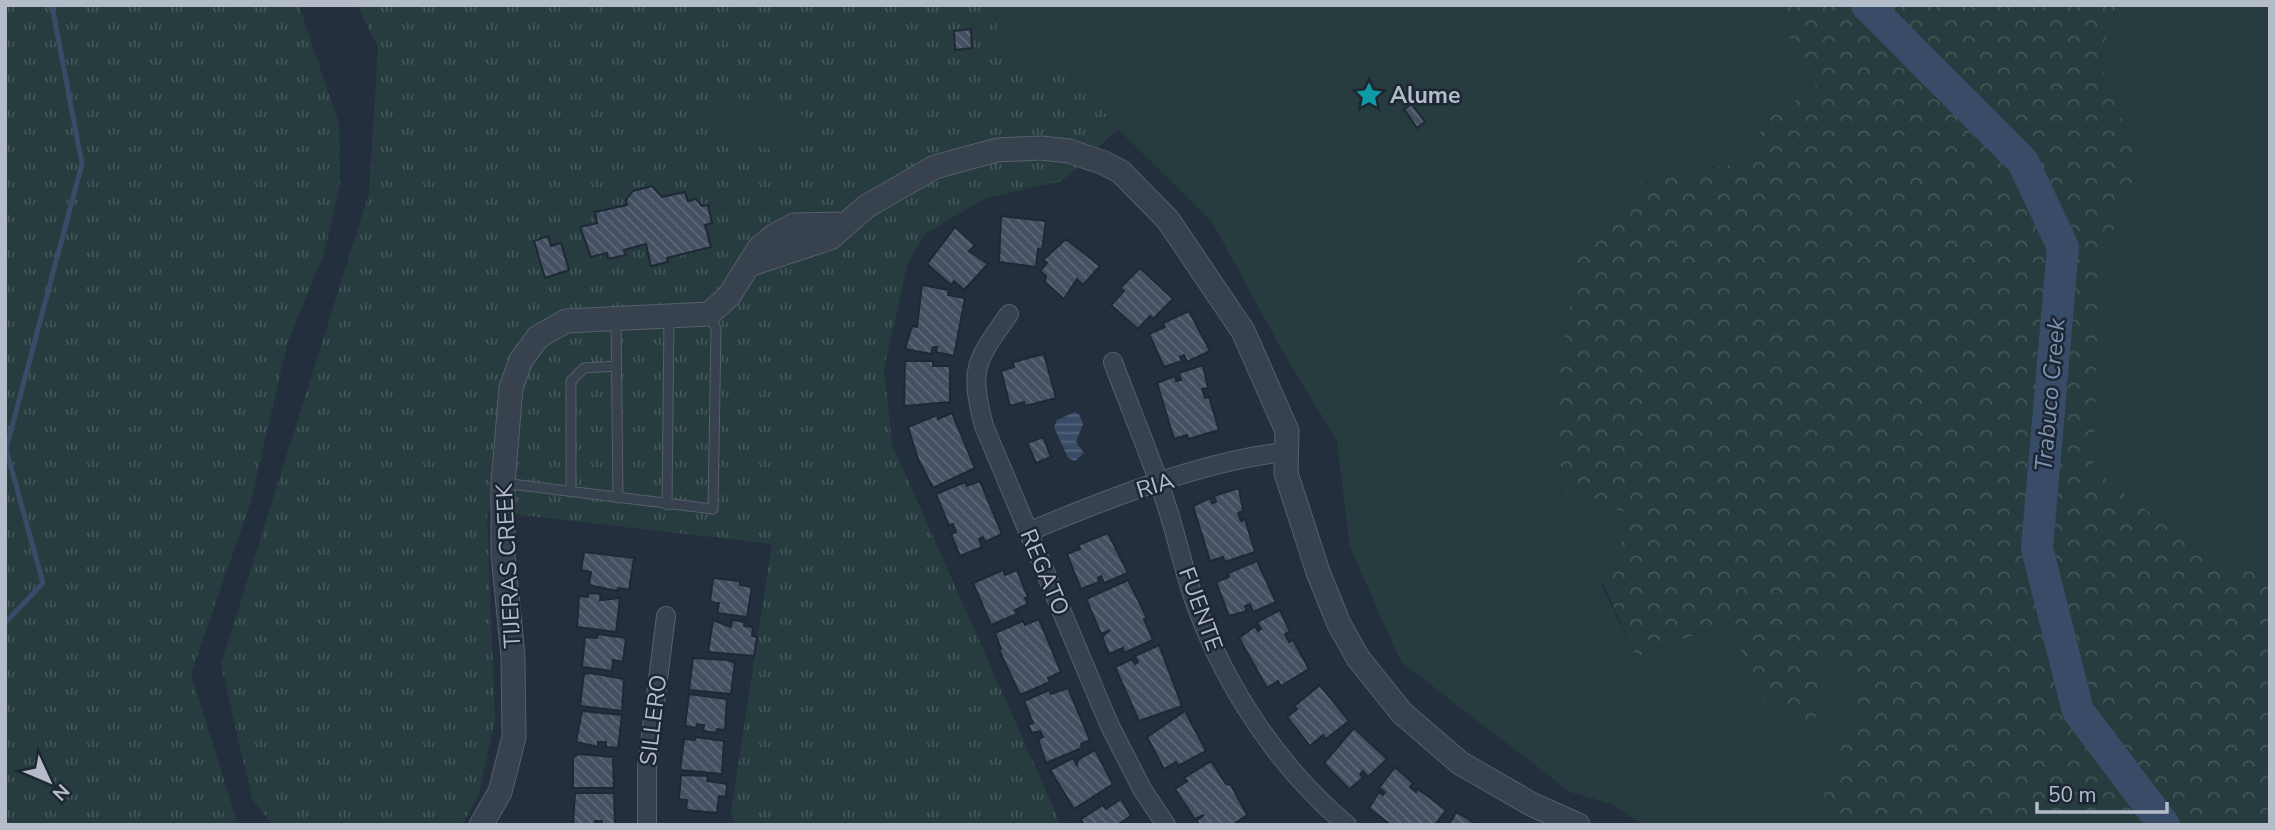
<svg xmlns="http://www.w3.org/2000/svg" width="2275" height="830" font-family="'Nunito Sans',sans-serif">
  <defs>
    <pattern id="grass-tufts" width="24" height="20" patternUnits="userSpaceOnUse" patternTransform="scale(1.75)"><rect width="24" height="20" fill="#263c3f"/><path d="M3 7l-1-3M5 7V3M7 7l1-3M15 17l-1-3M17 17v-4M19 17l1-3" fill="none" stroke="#435659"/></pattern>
    <pattern id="forest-crowns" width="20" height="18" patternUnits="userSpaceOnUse" patternTransform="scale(1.75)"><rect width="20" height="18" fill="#263c3f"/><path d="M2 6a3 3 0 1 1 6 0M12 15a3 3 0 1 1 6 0" fill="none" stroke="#435659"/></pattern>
    <pattern id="water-rules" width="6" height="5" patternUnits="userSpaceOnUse" patternTransform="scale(1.75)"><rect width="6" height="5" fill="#394c67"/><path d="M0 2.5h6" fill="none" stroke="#53647b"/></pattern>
    <pattern id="building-back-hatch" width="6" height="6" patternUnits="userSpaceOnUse" patternTransform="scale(1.75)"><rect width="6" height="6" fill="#455162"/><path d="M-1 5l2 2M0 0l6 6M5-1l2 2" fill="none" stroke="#5d6877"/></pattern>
  </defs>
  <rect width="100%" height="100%" fill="#242f3e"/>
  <g fill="url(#grass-tufts)">
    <polygon points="5,5 299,5 339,124 340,183 324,254 288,341 251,501 191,674 238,825 5,825"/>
    <polygon points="357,5 994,5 1003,65 1055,66 1074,74 1118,129 1062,181 986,198 926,233 908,262 884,369 892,444 1061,825 735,825 731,812 772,544 487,511 495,722 478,796 462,825 273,825 252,799 221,664 369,193 378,47"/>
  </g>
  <polygon fill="url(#forest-crowns)" points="1777,5 2117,5 2099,60 2139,163 2100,267 2208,558 2270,577 2270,825 1849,825 1822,801 1814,738 1765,705 1728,623 1636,657 1563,492 1554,401 1577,260 1639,183 1738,163 1775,112 1816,89 1787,32"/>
  <g fill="#263c3f">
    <polygon points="994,5 1777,5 1787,32 1817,89 1775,112 1738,163 1639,183 1577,260 1554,401 1563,492 1635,515 1601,584 1636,657 1728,622 1765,705 1813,737 1822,663 1867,677 1822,801 1849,825 1643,825 1612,804 1570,792 1401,662 1350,547 1337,441 1282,350 1212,222 1118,129 1074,74 1055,66 1003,65"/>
    <polygon points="2117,5 2270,5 2270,577 2208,558 2093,469 2100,267 2139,163 2099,60"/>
    <path d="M737 97C748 101 758 107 769 109 788 113 816 106 808 139L791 152 781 153 720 134 714 128V110L720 103Z"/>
  </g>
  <polygon fill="url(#water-rules)" points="1075,412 1079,414 1083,424 1076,442 1084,453 1075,461 1068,458 1054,427 1057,420"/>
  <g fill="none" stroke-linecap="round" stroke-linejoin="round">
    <polyline stroke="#394c67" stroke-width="5" points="5,623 43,583 6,449 82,164 53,11 49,5"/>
    <polyline stroke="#394c67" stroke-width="32" points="1867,5 2023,162 2063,247 2037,548 2078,711 2164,825"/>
  </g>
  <g fill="url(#building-back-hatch)" stroke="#1f2835" stroke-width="2">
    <polygon points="971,29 972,48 955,50 954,31"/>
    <polygon points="1412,104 1425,122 1417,128 1404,109"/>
    <polygon points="652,186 662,197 685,192 688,201 696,199 702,206 708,205 712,223 705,225 711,247 667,258 668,262 651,266 646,244 624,250 626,255 608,259 607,253 591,257 580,227 597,223 595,212 627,205 626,200 633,191"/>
    <polygon points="1001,216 1046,221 1042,250 1038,249 1036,267 999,262"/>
    <polygon points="955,227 975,245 969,251 988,264 964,290 954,281 951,285 927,264"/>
    <polygon points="548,236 551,246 561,243 569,270 545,278 534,241"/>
    <polygon points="1066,239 1100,266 1083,285 1077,279 1064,299 1045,282 1046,276 1040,271 1047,263 1043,260"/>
    <polygon points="1140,268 1173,299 1153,319 1150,316 1138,329 1111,305 1124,291 1120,288"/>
    <polygon points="922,285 949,290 948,295 965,298 954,356 936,352 937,347 933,347 931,354 905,349 912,326 917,327"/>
    <polygon points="1189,311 1210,351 1187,362 1184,355 1180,357 1182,361 1164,367 1149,334 1165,327 1163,323"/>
    <polygon points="1044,354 1056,398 1025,406 1024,402 1010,406 1001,371 1014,367 1013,362"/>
    <polygon points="905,361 933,361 933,366 950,366 950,402 904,406"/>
    <polygon points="1203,365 1208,388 1202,389 1205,398 1209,397 1219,430 1188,439 1187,435 1174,439 1157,383 1175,376 1176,381 1181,380 1179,373"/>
    <polygon points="952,413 975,468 933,488 918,459 908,427 937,415 938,419"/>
    <polygon points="1043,437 1051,457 1036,463 1027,443"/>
    <polygon points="980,481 1002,534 985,542 983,537 979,539 982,547 960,556 951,534 956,532 953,524 949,526 936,494 965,482 967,486"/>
    <polygon points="1239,488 1243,511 1238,513 1241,521 1245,519 1255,552 1225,562 1223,557 1210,561 1193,506 1210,498 1212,503 1216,502 1214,496"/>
    <polygon points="1108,533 1128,573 1104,583 1101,576 1098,578 1099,582 1081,589 1067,554 1080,549 1078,545"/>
    <polygon points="584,552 634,558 629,590 618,588 617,591 589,585 591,572 581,570"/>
    <polygon points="1257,561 1276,602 1253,612 1250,604 1245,606 1247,611 1229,616 1216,582 1229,577 1228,573"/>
    <polygon points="1003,570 1005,575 1017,570 1028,597 1025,598 1028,604 1015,610 1017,614 991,625 973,583"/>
    <polygon points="713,578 740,581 740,585 752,587 747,617 717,613 719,603 710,602"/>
    <polygon points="1128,580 1147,618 1144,619 1153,640 1124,653 1123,648 1109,654 1102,637 1110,630 1101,634 1086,599"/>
    <polygon points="588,593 601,594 600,600 620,598 616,632 577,627 579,596 588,597"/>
    <polygon points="1280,610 1290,632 1285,634 1289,642 1293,640 1309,669 1281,686 1278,681 1267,688 1239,638 1255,626 1258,631 1261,629 1257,622"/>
    <polygon points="1039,619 1061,672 1048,678 1050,682 1020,695 999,650 1001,649 995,633 1023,621 1025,625"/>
    <polygon points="713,620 731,627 732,620 745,622 744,626 753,627 752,636 757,637 754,656 708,652"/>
    <polygon points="598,634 626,638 623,662 613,660 612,671 582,667 585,637 597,638"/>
    <polygon points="1159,645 1182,706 1139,721 1115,667 1132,659 1135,664 1138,662 1135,656"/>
    <polygon points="693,658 728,660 735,663 731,694 689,690"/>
    <polygon points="591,673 624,679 622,711 580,706 584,674"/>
    <polygon points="1320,685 1349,721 1326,739 1323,735 1310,746 1287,717 1297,709 1294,706"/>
    <polygon points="1068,688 1090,740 1081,744 1082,748 1046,763 1038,739 1043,737 1040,731 1032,733 1028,725 1033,723 1024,701 1049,690 1051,694"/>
    <polygon points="689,694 727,699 725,730 717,729 716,733 703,731 704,725 697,724 696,728 685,726"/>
    <polygon points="582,711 622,715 618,748 606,747 606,742 598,742 598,747 576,742"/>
    <polygon points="1185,711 1206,751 1178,766 1176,762 1164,769 1147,737"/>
    <polygon points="1354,728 1387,759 1368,777 1363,771 1360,774 1363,778 1349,789 1324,763"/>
    <polygon points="696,737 724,741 722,774 680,770 684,739 695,740"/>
    <polygon points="1095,750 1113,784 1074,809 1050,770 1073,758 1077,765 1078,760"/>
    <polygon points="579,754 613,757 614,788 573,788 573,757"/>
    <polygon points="1211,761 1226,784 1231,785 1247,815 1233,825 1199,825 1197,820 1204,815 1195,819 1175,789 1187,781 1184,778"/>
    <polygon points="1395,767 1413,783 1410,787 1416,792 1418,789 1446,810 1435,825 1391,825 1369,808 1379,792 1383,795 1385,792 1379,788"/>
    <polygon points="681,775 708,776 707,781 727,784 726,797 719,796 717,813 686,810 687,800 679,799"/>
    <polygon points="575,793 614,793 615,825 602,825 602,821 595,821 595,825 573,824"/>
    <polygon points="1121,799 1131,816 1117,825 1084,825 1081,819 1103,805 1106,809"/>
    <polygon points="1456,812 1467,818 1476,825 1449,825"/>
  </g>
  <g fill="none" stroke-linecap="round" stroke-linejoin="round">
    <defs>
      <g id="service">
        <polyline points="616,320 618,498"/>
        <polyline points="503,483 713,509 716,329 710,315"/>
        <polyline points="571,492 571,381 584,368 617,366"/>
        <polyline points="667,505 669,318"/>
      </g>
      <g id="minor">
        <path d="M1009 314C975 362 969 368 984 426L1109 724 1142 789 1166 825"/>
        <path d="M1113 362C1130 408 1150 454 1165 501 1177 536 1184 573 1197 608 1227 689 1280 769 1347 825"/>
        <path d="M1028 532C1104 500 1205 460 1286 452"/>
        <polyline points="647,825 647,767 666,616"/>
      </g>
      <g id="tertiary">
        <polyline points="749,265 830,238 867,206 935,167 997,150 1041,148 1069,151 1104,163 1121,172 1168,220 1243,331 1287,431 1286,473 1318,572 1339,624 1358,658 1402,713 1460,763 1533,805 1578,825"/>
        <polyline points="481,825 500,792 514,737 513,656 503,555 503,483 511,388 521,360 538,337 566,321 709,314 729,296 759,248 775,235 794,225 843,224"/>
      </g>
    </defs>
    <use href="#service" stroke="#565f6c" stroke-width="11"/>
    <use href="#minor" stroke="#565f6c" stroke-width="20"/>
    <use href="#tertiary" stroke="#565f6c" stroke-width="25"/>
    <use href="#service" stroke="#38414e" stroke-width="9"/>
    <use href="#minor" stroke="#38414e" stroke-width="18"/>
    <use href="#tertiary" stroke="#38414e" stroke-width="23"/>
  </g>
  <defs>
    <symbol id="sight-bare" viewBox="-9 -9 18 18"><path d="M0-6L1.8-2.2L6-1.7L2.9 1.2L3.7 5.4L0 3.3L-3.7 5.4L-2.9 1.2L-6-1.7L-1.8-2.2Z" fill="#0f9aa8" stroke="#1d2633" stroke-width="2.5" paint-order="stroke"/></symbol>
  </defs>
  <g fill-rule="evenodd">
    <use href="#sight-bare" x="1350" y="76" width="38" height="38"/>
  </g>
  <g text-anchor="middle" stroke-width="5" stroke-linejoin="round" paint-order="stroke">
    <g font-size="23" font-weight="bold" fill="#b4bcc9" stroke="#1d2633" text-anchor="start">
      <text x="1390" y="103">Alume</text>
    </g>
    <g font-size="23" fill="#b4bcc9" stroke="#1d2633">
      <text transform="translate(1155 485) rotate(-17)" y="8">RIA</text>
      <text transform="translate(508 566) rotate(-93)" y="8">TIJERAS CREEK</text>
      <text transform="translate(1045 572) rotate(67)" y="8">REGATO</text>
      <text transform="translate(1201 609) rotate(70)" y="8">FUENTE</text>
      <text transform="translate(653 720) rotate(-83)" y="8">SILLERO</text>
    </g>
    <g font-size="24" font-style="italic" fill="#7c92b1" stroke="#1d2633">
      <text transform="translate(2050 395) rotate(-85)" y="8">Trabuco Creek</text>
    </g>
  </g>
  <rect width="2275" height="830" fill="none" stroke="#b4bcc9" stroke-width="14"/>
  <g transform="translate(49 781) rotate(134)" stroke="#1d2633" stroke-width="5" paint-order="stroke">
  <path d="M0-5L12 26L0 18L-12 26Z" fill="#b4bcc9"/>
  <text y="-10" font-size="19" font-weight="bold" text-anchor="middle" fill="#b4bcc9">N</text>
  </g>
  <path d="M2037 802v10h130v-10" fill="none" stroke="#b4bcc9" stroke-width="3.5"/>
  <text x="2048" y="802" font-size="21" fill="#b4bcc9" stroke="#1d2633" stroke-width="5" paint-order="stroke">50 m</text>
</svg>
